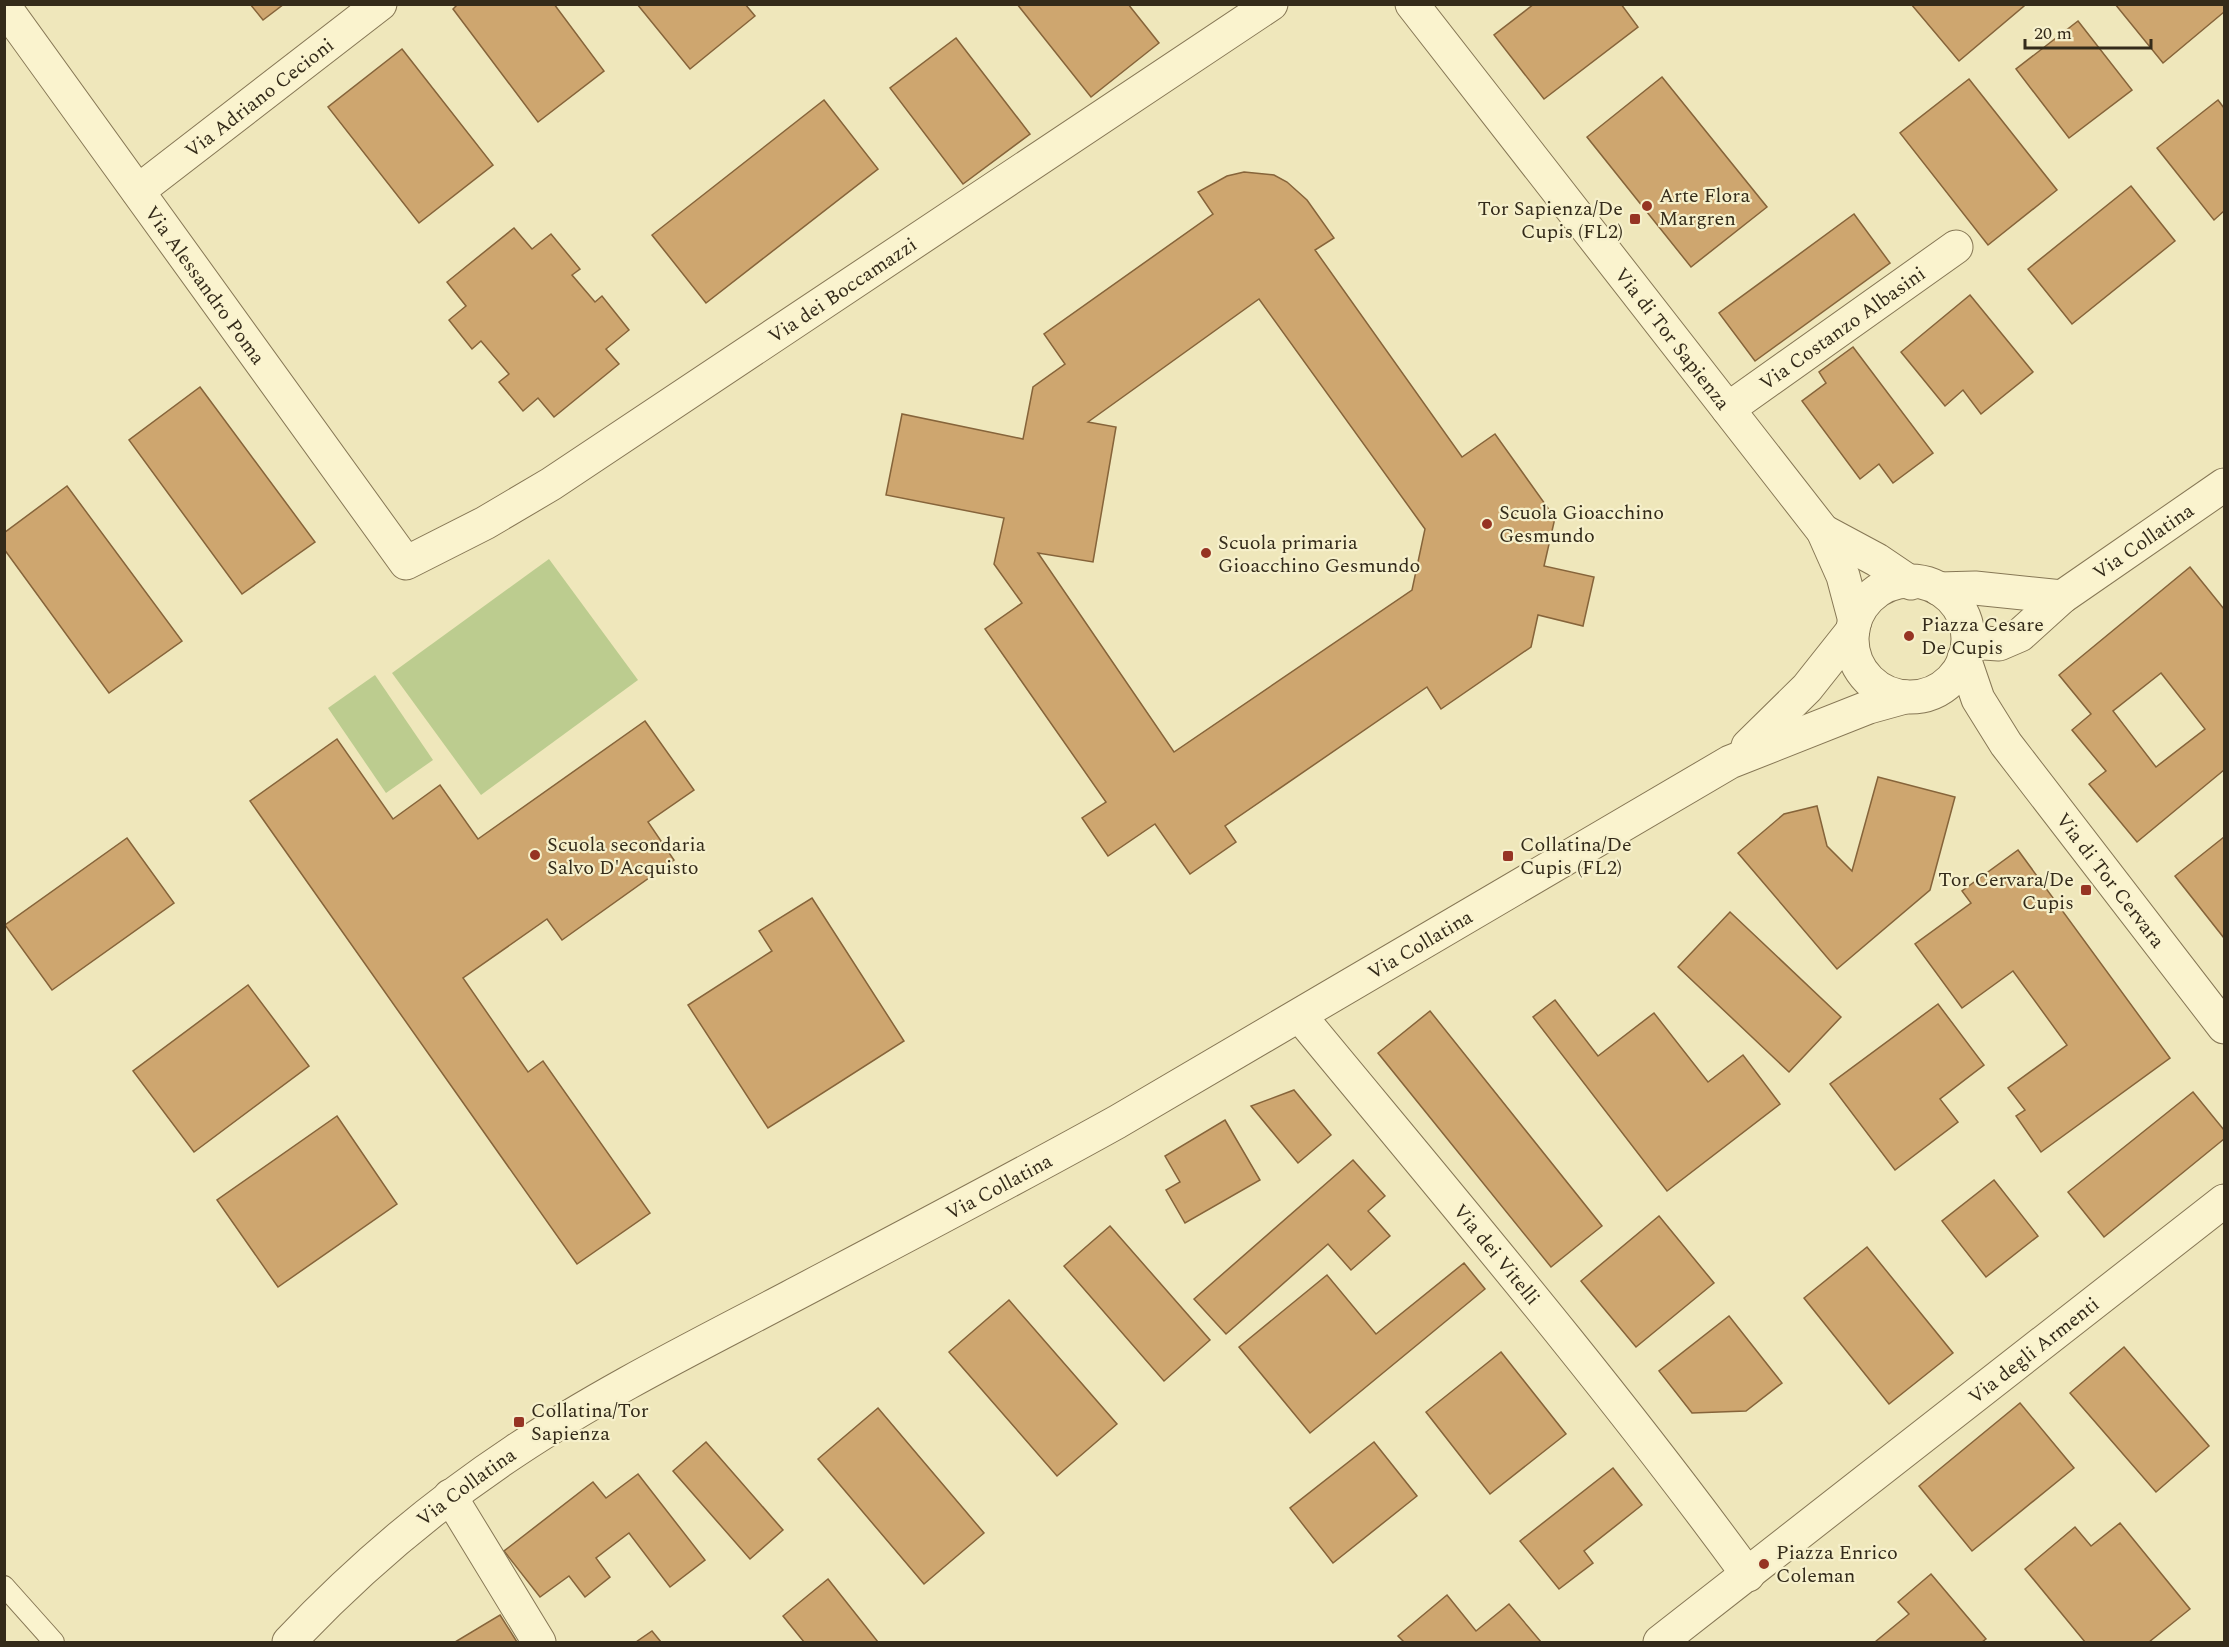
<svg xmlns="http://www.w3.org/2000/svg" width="2229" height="1647" font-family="Spectral,serif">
  <rect width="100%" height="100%" fill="#efe7bb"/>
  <g fill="#bccc8f">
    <polygon points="549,559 638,680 481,795 392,673"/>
    <polygon points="375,675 433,760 386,793 328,708"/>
  </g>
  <g fill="#cea66f" stroke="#86643a" stroke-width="1.5" fill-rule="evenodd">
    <polygon points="250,4 284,4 263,20"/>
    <polygon points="458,4 554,4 604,71 538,122 453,9"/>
    <polygon points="637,4 745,4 755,16 690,69"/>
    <polygon points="1017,4 1128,4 1159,43 1091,97"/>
    <polygon points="1534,4 1621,4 1638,27 1544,99 1494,35"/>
    <polygon points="1911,4 2023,4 2024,6 1959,61"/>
    <polygon points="2115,4 2224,4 2224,12 2163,63"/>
    <polygon points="2078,21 2132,90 2069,138 2016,69"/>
    <polygon points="956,38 1030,134 963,184 890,88"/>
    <polygon points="402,49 493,165 419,223 328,107"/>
    <polygon points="1662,77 1767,207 1691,267 1587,137"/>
    <polygon points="1969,79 2057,190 1988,245 1900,133"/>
    <polygon points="824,100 878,169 706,303 652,235"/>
    <polygon points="2218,100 2224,108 2224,211 2214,220 2157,148"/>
    <path d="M1244 172 1274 175 1287 182 1307 200 1334 238 1315 250 1462 457 1495 434 1555 518 1544 566 1594 577 1583 626 1538 615 1531 647 1441 709 1427 687 1225 826 1236 842 1190 874 1155 824 1108 856 1082 818 1106 802 985 629 1022 603 994 564 1004 518 886 495 902 414 1023 439 1033 387 1065 364 1044 334 1213 214 1198 192 1227 176ZM1259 299 1425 529 1412 590 1174 752 1038 553 1093 562 1116 427 1088 422Z"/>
    <polygon points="2131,186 2175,241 2072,324 2028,269"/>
    <polygon points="1854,214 1890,263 1755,361 1719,313"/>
    <polygon points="514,228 532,249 551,234 580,269 572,275 595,302 602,296 629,330 606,349 619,364 554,417 538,398 523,411 499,382 509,374 481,341 472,349 449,320 466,306 447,282"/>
    <polygon points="1970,295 2033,372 1981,414 1963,390 1945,406 1901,352"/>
    <polygon points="1853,347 1933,453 1893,483 1879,464 1860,479 1802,401 1826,383 1819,372"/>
    <polygon points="200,387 315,542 242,594 129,440"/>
    <polygon points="67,486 182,641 109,693 4,549 4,533"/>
    <path d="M2190 567 2224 609V770L2137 842 2089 784 2106 771 2072 730 2091 714 2059 675ZM2161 673 2205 729 2156 767 2113 711Z"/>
    <polygon points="645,721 694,790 648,822 674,860 562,940 547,919 463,978 528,1072 543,1061 650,1213 577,1264 250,801 337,739 393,819 440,785 478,839"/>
    <polygon points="1878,777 1955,797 1930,890 1837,969 1738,853 1784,814 1817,806 1827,846 1852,871"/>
    <polygon points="2224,837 2224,938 2175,876"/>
    <polygon points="127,838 174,903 52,990 5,925"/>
    <polygon points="2018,850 2170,1058 2041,1152 2016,1116 2025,1110 2008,1088 2067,1045 2013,971 1962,1008 1915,944 1971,903 1962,891"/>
    <polygon points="812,898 904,1041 768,1128 688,1005 772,951 759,931"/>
    <polygon points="1730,912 1841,1017 1789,1072 1678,967"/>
    <polygon points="248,985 309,1066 194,1152 133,1071"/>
    <polygon points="1555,1000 1598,1056 1654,1013 1708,1082 1743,1055 1780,1104 1667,1191 1533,1017"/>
    <polygon points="1938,1004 1984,1065 1940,1099 1958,1122 1895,1170 1830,1084"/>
    <polygon points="1430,1011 1602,1226 1551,1267 1378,1053"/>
    <polygon points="1294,1090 1331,1135 1298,1163 1251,1106"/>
    <polygon points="2193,1092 2224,1130 2224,1139 2104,1237 2068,1192"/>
    <polygon points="337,1116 397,1204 278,1287 217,1200"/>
    <polygon points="1225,1120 1260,1180 1185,1223 1166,1190 1180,1182 1165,1156"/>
    <polygon points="1353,1160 1385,1196 1368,1211 1390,1236 1351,1270 1328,1244 1226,1334 1194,1299"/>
    <polygon points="1994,1180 2038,1236 1986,1277 1942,1221"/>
    <polygon points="1659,1216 1714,1283 1636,1347 1581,1281"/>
    <polygon points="1110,1226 1210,1340 1164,1381 1064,1266"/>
    <polygon points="1867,1247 1953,1353 1889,1404 1804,1298"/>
    <polygon points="1464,1263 1485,1289 1310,1433 1239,1347 1327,1275 1376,1334"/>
    <polygon points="1009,1300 1117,1424 1057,1476 949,1352"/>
    <polygon points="1729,1316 1782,1383 1746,1411 1692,1413 1659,1371"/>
    <polygon points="2124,1347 2209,1446 2156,1492 2070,1393"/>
    <polygon points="1501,1352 1566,1434 1490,1494 1426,1412"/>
    <polygon points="2020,1403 2074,1468 1972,1551 1919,1486"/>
    <polygon points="878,1408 984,1533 924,1584 818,1459"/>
    <polygon points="706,1442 783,1530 750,1559 673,1471"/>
    <polygon points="1374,1442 1417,1496 1333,1563 1290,1508"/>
    <polygon points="1613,1468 1642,1505 1584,1551 1593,1563 1559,1589 1520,1541"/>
    <polygon points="638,1474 705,1560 670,1587 629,1533 596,1558 610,1577 585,1597 569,1576 540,1597 504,1551 593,1482 606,1498"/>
    <polygon points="2120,1523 2190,1609 2149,1642 2085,1642 2025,1569 2075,1527 2091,1546"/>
    <polygon points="1931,1574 1986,1639 1982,1642 1875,1642 1909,1614 1898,1602"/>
    <polygon points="828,1579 878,1642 804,1642 783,1616"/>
    <polygon points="1447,1595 1476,1631 1509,1604 1541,1642 1404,1642 1398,1636"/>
    <polygon points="500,1615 517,1642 455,1642"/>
    <polygon points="652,1631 661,1642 636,1642"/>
  </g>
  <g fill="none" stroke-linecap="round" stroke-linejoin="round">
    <defs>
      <polyline id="service" points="4,1586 54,1642"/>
      <g id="minor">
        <path id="s1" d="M4 6 406 563 485 523 551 484 1271 4"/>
        <path id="s2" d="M138 191 380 4"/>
        <path id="s3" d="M1728 409 1956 247"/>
        <path id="s4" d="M1300 1016C1452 1200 1607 1382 1748 1575"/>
        <polyline points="450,1496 539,1642"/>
        <path id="s5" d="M1660 1642 2224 1201"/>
      </g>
      <g id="tertiary">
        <path id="s6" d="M1412 4 1823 531 1843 576 1855 621"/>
        <polyline points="1823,531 1877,560 1911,583"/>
        <circle cx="1910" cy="639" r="58"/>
        <polyline points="1939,589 1975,588 2062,597"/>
        <path id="s7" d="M1969 642 1999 644 2020 635 2062 597 2224 485"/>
        <path id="s8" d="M1964 658 1978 699 2006 744 2224 1027"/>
        <polyline points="1748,746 1807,688 1853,630"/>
        <path id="s9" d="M289 1642C357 1570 432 1506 515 1451 602 1393 697 1346 790 1297 900 1239 1009 1182 1117 1122L1730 762 1869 707 1905 697"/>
      </g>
    </defs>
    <use href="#service" stroke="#867755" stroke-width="22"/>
    <use href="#minor" stroke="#867755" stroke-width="35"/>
    <use href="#tertiary" stroke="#867755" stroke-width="35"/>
    <use href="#service" stroke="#faf3ce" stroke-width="20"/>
    <use href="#minor" stroke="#faf3ce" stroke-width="33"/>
    <use href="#tertiary" stroke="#faf3ce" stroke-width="33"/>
  </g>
  <g fill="#963423" stroke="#f6f0cb" stroke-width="2">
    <circle cx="1647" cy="206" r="6"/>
    <rect x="1629" y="213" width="12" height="12" rx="3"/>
    <circle cx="1487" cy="524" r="6"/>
    <circle cx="1206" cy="553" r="6"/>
    <circle cx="1909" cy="636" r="6"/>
    <circle cx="535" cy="855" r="6"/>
    <rect x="1502" y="850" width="12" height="12" rx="3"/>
    <rect x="2080" y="884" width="12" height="12" rx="3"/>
    <rect x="513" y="1416" width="12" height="12" rx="3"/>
    <circle cx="1764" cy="1564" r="6"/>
  </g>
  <g text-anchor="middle" stroke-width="4.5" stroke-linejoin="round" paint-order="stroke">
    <g font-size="20" fill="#342b1a" stroke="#f6f0cb">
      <text dy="7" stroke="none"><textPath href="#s2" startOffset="153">Via Adriano Cecioni</textPath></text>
      <text dy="7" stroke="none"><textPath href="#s1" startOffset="344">Via Alessandro Poma</textPath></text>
      <text dy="7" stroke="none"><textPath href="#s1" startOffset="1202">Via dei Boccamazzi</textPath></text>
      <text dy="7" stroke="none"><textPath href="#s3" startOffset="140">Via Costanzo Albasini</textPath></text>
      <text dy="7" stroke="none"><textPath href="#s6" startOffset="424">Via di Tor Sapienza</textPath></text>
      <text dy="7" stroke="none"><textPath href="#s7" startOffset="208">Via Collatina</textPath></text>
      <text dy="7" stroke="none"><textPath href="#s8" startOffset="268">Via di Tor Cervara</textPath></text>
      <text dy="7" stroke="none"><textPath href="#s9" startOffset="1334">Via Collatina</textPath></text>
      <text dy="7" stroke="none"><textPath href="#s9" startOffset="848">Via Collatina</textPath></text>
      <text dy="7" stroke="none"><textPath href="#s4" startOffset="309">Via dei Vitelli</textPath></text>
      <text dy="7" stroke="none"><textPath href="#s5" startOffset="474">Via degli Armenti</textPath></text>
      <text dy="7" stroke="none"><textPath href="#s9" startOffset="236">Via Collatina</textPath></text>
    </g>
    <g font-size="20" fill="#342b1a" stroke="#f6f0cb" text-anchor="start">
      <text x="1659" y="202">Arte Flora<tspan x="1659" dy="23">Margren</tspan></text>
      <text x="1623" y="215" text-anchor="end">Tor Sapienza/De<tspan x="1623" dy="23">Cupis (FL2)</tspan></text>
      <text x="1499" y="519">Scuola Gioacchino<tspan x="1499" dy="23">Gesmundo</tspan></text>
      <text x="1218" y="549">Scuola primaria<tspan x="1218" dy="23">Gioacchino Gesmundo</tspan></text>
      <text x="1921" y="631">Piazza Cesare<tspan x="1921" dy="23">De Cupis</tspan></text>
      <text x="547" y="851">Scuola secondaria<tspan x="547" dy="23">Salvo D'Acquisto</tspan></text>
      <text x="1520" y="851">Collatina/De<tspan x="1520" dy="23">Cupis (FL2)</tspan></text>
      <text x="2074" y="886" text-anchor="end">Tor Cervara/De<tspan x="2074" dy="23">Cupis</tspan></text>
      <text x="531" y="1417">Collatina/Tor<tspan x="531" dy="23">Sapienza</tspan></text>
      <text x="1776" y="1559">Piazza Enrico<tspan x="1776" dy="23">Coleman</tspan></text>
    </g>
  </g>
  <rect width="2229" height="1647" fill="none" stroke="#342b1a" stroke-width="12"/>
  <path d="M2025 39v9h126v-9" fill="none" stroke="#342b1a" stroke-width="3"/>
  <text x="2034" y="39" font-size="18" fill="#342b1a" stroke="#f6f0cb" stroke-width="4.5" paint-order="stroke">20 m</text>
</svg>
